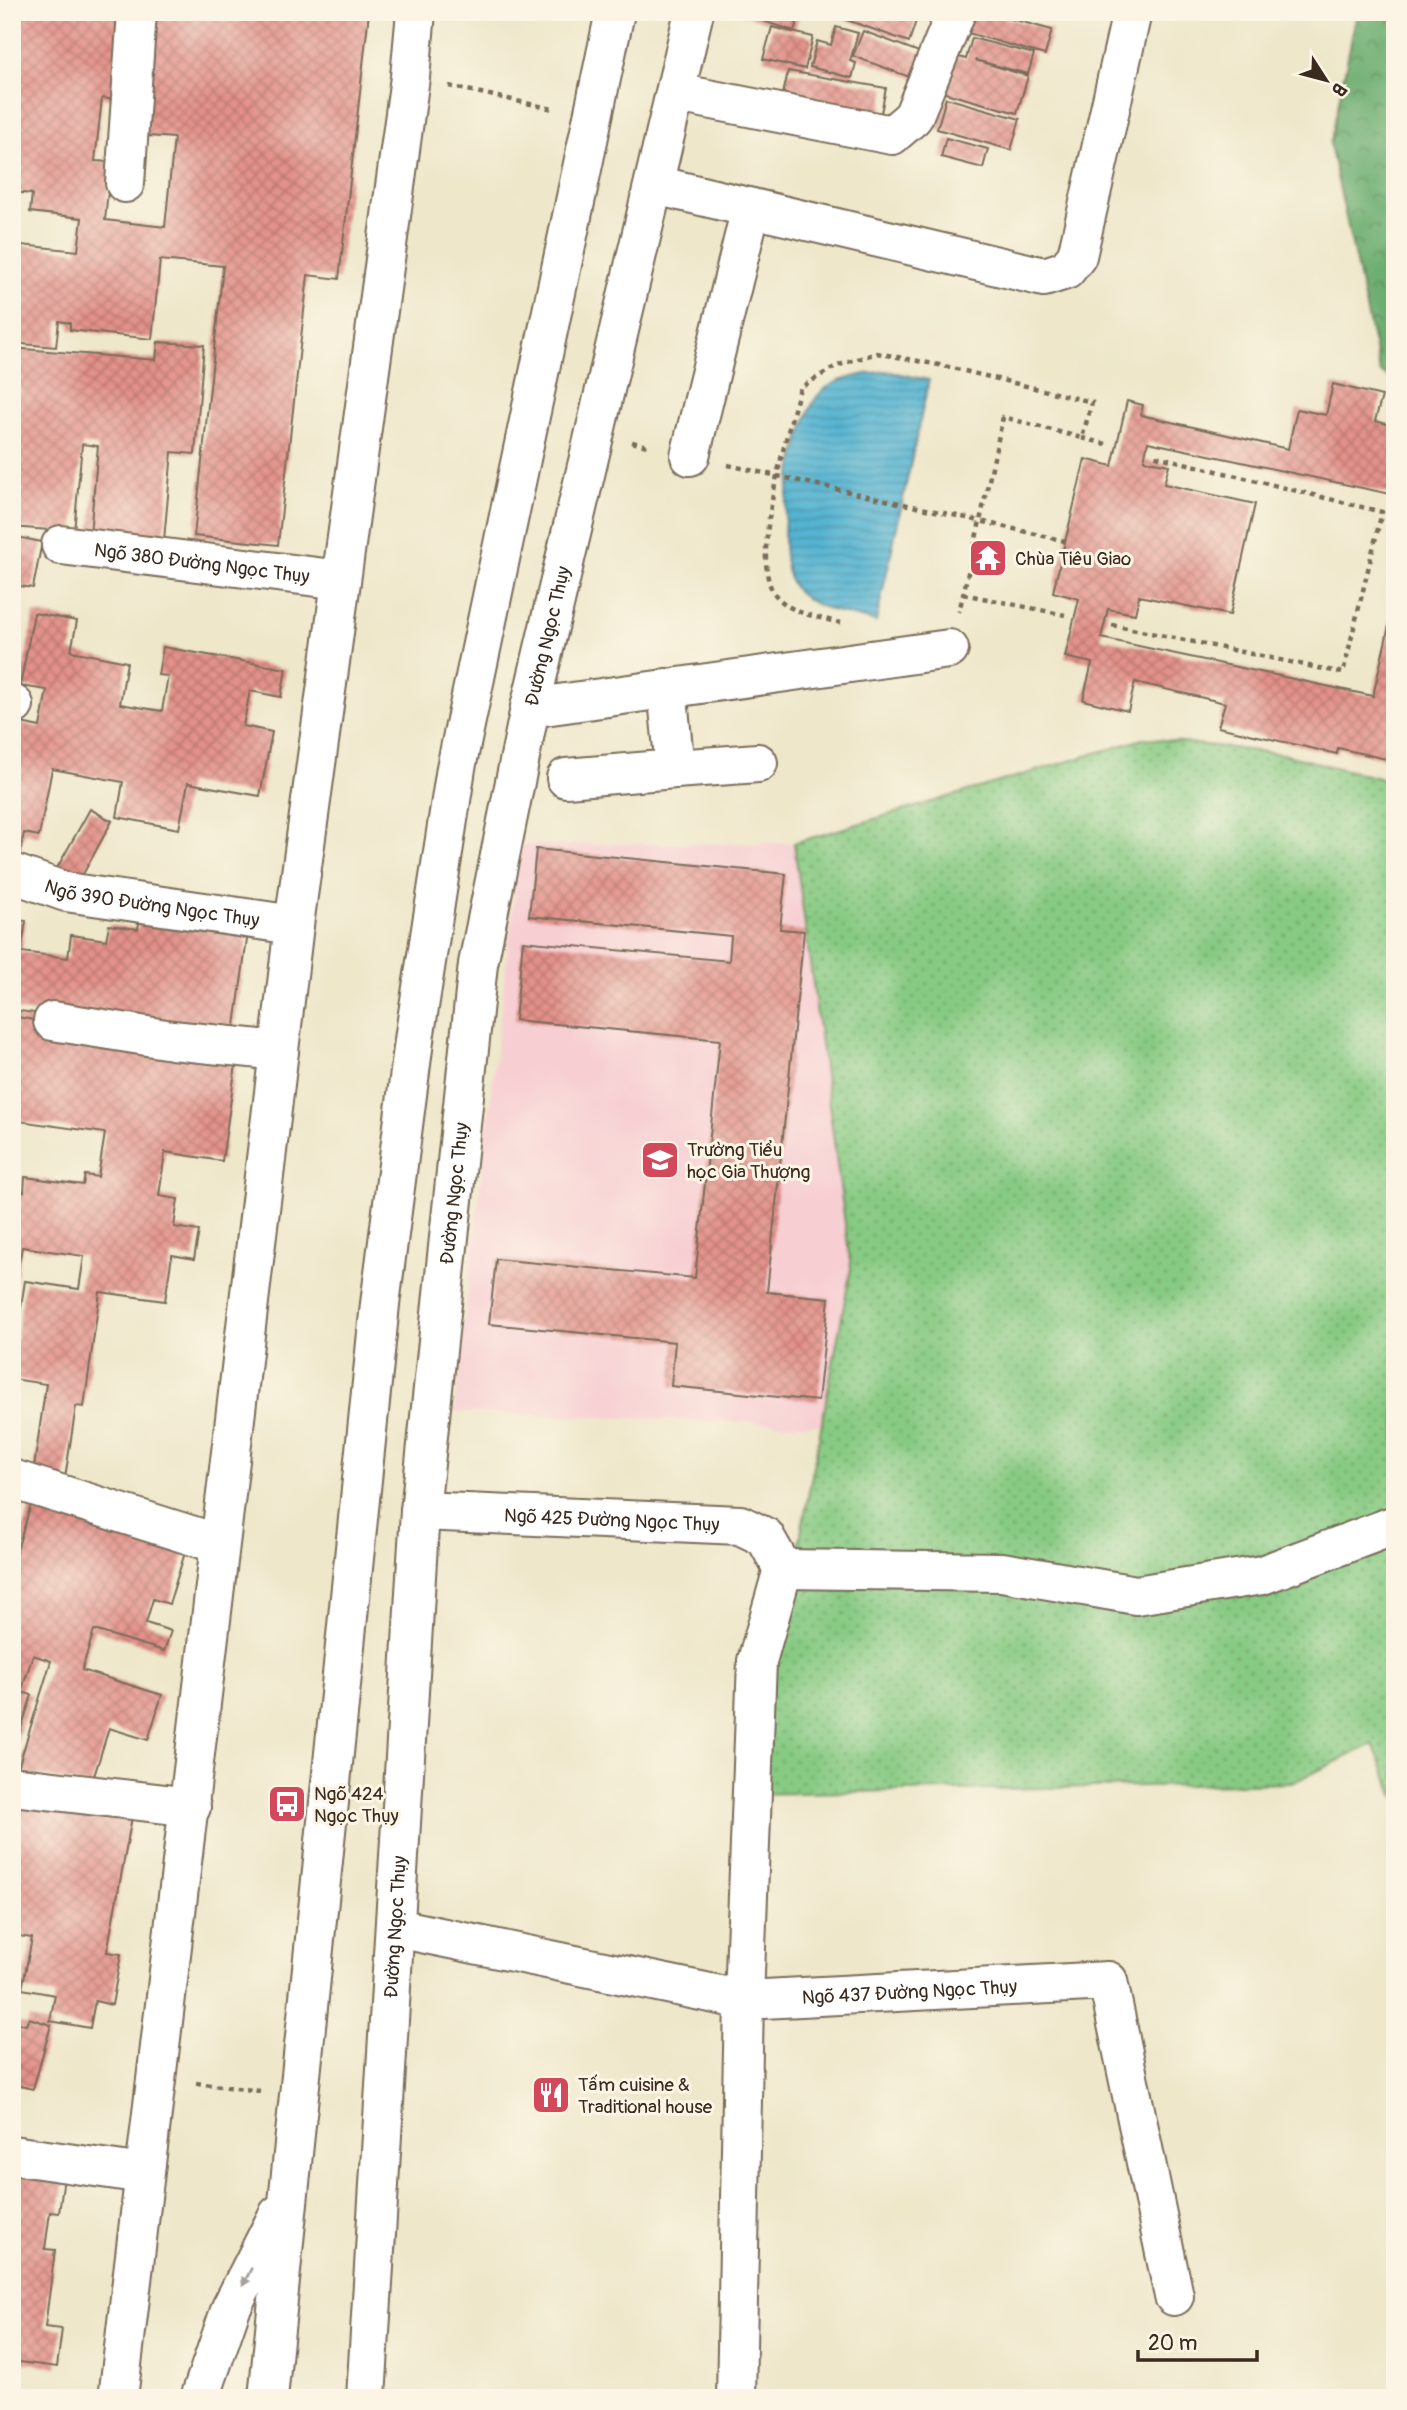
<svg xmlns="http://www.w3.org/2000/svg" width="1407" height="2410" font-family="Pangolin,sans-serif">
  <defs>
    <pattern id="grass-dots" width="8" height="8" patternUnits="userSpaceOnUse" patternTransform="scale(1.75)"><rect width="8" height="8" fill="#87ca83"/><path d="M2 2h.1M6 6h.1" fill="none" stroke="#70a46b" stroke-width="1.8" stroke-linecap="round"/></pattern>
    <pattern id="forest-crowns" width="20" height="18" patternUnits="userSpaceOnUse" patternTransform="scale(1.75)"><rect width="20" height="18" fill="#6dae71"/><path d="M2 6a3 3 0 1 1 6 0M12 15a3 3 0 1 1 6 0" fill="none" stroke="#5b8e5c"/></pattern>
    <pattern id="water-rules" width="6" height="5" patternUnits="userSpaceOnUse" patternTransform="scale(1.75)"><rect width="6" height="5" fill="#54b4d2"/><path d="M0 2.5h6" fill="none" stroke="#4793aa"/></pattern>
    <pattern id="building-cross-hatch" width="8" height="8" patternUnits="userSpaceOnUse" patternTransform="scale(1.75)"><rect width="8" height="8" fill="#e3928a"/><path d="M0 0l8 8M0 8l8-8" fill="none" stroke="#b97770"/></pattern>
  </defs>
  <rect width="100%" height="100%" fill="#fcf5e5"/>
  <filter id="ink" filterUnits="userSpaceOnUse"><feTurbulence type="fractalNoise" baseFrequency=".0143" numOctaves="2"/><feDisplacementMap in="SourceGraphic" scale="14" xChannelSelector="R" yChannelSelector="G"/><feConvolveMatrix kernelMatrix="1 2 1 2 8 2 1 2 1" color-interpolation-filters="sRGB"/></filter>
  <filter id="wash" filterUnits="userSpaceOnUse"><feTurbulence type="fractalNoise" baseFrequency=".00686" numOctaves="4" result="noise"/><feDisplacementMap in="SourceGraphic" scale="28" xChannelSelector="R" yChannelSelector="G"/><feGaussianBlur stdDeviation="1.57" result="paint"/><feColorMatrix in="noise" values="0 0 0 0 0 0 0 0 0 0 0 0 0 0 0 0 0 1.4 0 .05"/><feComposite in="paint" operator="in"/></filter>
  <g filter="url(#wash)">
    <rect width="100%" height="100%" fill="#eee7ca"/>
    <polygon fill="#f7cfd3" points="794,843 851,1268 826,1425 454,1412 520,845"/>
    <polygon fill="url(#grass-dots)" stroke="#617a50" stroke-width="2" points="1146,738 1282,754 1395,782 1395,1797 1373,1744 1292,1783 752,1794 851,1268 794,843"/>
    <polygon fill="url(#forest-crowns)" stroke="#546c48" stroke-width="2" points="1357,12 1395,12 1395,381 1380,372 1330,145"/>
    <path fill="url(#water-rules)" stroke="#486f78" stroke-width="2" d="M886 371 929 380 876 622C852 615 821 611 801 595 765 568 795 435 814 401 828 377 862 375 886 371Z"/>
    <g id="blocks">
      <g fill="url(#building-cross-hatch)">
        <polygon points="12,12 123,12 125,101 102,98 95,161 111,162 105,220 165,227 174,138 137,135 151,12 369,12 339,279 308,275 278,545 194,536 223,266 160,260 152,339 70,330 70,323 59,321 56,347 12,343 12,244 78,251 82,218 30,212 32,194 12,192"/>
        <polygon points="793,12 800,14 794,31 738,13"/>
        <polygon points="909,12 918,15 909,42 827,13"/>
        <polygon points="967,12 986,12 1052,30 1045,55 961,31"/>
        <polygon points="772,27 813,37 805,69 763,59"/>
        <polygon points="836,27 858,33 850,61 856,63 852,78 810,67 817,41 831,45"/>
        <polygon points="863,31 930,56 920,81 853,56"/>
        <polygon points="972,38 1034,54 1028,74 975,60 1028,76 1017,113 938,91 948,54 966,59"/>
        <polygon points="788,71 886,88 880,118 782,100"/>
        <polygon points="946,98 1020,119 1011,150 937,129"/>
        <polygon points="946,138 988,149 983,168 941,157"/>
        <polygon points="158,342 204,345 195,454 172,452 164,540 90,534 98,446 82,444 74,532 12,527 12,348 156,360"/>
        <polygon points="1333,384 1382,396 1375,421 1395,426 1395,495 1148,442 1144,460 1169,465 1164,484 1255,504 1230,615 1139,596 1135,614 1108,609 1101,638 1373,696 1395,600 1395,761 1338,748 1337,754 1218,727 1225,703 1135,682 1128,711 1083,700 1092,663 1065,657 1079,599 1053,592 1085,459 1112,466 1127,401 1143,405 1141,415 1288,449 1297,409 1326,415"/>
        <polygon points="12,536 42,542 33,588 19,586 14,614"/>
        <polygon points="34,613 77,621 71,651 127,662 120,704 162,711 168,676 158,675 163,647 286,669 281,697 250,691 243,726 272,732 260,796 188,783 179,829 117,817 123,782 52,769 39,836 24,833 17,866 12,865 12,721 40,727 47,690 20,686"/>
        <polygon points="90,809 112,821 75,889 52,877"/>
        <polygon points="536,849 786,874 780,929 804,931 767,1292 829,1298 818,1401 671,1386 675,1342 489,1324 496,1259 695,1278 720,1040 515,1020 523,941 729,961 731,936 529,916"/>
        <polygon points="140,917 248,932 233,1040 12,1010 12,919 26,921 21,952 68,958 71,935 106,940 109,925 138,929"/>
        <polygon points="12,1016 237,1057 222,1161 165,1152 159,1196 178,1199 174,1227 199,1231 194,1259 172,1255 165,1301 100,1292 84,1407 76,1406 64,1485 32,1481 46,1384 12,1379 12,1365 25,1281 79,1289 84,1256 22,1247 12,1301 12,1190 24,1192 25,1177 83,1185 85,1175 98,1177 105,1133 12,1120"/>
        <polygon points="34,1495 188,1543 169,1604 153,1599 146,1623 171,1631 164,1651 94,1630 82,1670 162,1695 148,1740 109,1728 91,1786 17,1771 51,1661 33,1655 21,1692 32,1695 12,1756 12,1555 15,1556"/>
        <polygon points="12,1795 132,1817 107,1952 121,1954 112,2005 95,2001 90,2028 50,2021 55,1995 22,1989 32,1938 12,1935"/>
        <polygon points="29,2018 51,2025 33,2089 12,2084 12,2021 26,2025"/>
        <polygon points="12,2170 64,2177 59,2213 50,2212 45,2249 55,2250 45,2327 62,2329 57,2367 12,2361"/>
      </g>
    </g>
  </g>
  <g filter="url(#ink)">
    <use href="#blocks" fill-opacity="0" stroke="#7a6c5a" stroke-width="2"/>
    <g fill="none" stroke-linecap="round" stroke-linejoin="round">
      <defs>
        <g id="minor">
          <polyline points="677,93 892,135 913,117 956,12"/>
          <polyline points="125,183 137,12"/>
          <polyline points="655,185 1044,277 1066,270 1077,256 1132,12"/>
          <polyline points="690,456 751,208"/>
          <path id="s1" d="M61 545 341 580"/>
          <polyline points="12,704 14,705"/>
          <polyline points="530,708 949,649"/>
          <polyline points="675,769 758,763"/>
          <polyline points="566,778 675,769 667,688"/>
          <path id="s2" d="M12 873 66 892 294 925"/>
          <polyline points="53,1021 172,1040 279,1051"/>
          <polyline points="12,1479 219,1544"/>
          <path id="s3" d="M420 1511 740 1525 765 1537 783 1569"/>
          <polyline points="783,1569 1002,1572 1136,1595 1262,1575 1395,1525"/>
          <polyline points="12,1786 191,1807"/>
          <path id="s4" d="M397 1928 744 2000 1108 1981 1174 2296"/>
          <polyline points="12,2155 144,2174"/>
          <polyline points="118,2398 294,925 410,77 416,12"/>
          <path id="s5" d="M366 2398 420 1511 478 964 530 708 694 12"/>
          <polyline points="736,2398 744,2000 757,1661 783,1569"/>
        </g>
        <g id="major">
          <polyline points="200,2398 231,2308 278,2215"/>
          <polyline points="268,2398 380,1304 415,1033 456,768 615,12"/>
        </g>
      </defs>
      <use href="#minor" stroke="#7a6c5a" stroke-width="42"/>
      <use href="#major" stroke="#7a6c5a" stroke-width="42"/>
      <g stroke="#7a6c5a" stroke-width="4.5" stroke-dasharray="5 5" stroke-linecap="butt">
        <polyline points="449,86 553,109"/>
        <polyline points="1082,438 1106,444"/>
        <polyline points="632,442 651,447"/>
        <polyline points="728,465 980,521 959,612"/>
        <polyline points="963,594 1065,615"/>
        <path d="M841 623C818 617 789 614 774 593 749 557 789 429 800 388L836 366 877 353 944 366 1092 402 1082 438 1003 417 980 521 1065 541"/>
        <polyline points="1112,625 1343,673 1382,512 1152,455"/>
        <polyline points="196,2083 260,2091"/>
      </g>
      <use href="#minor" stroke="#fff" stroke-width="38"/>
      <use href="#major" stroke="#fff" stroke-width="38"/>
    </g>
    <defs><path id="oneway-solid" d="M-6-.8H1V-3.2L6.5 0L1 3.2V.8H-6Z" transform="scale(1.75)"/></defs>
    <use fill="#a79f9a" href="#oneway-solid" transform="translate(247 2277) rotate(117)"/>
  </g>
  <defs>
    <symbol id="temple-square" viewBox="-11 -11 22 22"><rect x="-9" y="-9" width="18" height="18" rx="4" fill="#d1495b" stroke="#fcf5e5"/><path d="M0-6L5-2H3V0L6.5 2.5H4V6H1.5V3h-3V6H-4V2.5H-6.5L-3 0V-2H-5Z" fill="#fff"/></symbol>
    <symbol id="school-square" viewBox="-11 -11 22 22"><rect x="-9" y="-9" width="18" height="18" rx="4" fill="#d1495b" stroke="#fcf5e5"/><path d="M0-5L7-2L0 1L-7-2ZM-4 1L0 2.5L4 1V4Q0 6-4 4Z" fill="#fff"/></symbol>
    <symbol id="bus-square" viewBox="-11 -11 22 22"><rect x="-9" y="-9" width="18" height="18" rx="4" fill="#d1495b" stroke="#fcf5e5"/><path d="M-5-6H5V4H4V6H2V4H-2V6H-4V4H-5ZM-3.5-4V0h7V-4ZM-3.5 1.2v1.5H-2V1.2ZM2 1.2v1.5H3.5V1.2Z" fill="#fff"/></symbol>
    <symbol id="restaurant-square" viewBox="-11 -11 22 22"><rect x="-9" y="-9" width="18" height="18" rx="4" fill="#d1495b" stroke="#fcf5e5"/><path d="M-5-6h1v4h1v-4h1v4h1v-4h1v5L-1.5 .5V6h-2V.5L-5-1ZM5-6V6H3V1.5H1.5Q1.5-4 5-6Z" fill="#fff"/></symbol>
  </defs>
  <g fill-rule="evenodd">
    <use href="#temple-square" x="966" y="536" width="44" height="44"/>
    <use href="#school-square" x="638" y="1138" width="44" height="44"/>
    <use href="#bus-square" x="265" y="1782" width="44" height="44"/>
    <use href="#restaurant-square" x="529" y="2073" width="44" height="44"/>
  </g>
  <g text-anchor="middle" stroke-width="6" stroke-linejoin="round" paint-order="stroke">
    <g font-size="19" fill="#3b2a1e" stroke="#fcf5e5" text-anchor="start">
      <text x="1015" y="565">Chùa Tiêu Giao</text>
      <text x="687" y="1156">Trường Tiểu<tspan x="687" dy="22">học Gia Thượng</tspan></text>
      <text x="314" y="1800">Ngõ 424<tspan x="314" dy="22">Ngọc Thụy</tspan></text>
      <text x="578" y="2091">Tấm cuisine &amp;<tspan x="578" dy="22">Traditional house</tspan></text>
    </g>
    <g font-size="19" fill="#3b2a1e" stroke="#fcf5e5">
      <text dy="7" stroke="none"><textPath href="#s1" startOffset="142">Ngõ 380 Đường Ngọc Thụy</textPath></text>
      <text dy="7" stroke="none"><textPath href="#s5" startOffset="1774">Đường Ngọc Thụy</textPath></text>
      <text dy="7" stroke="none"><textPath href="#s2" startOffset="144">Ngõ 390 Đường Ngọc Thụy</textPath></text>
      <text dy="7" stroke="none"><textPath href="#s5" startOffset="1208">Đường Ngọc Thụy</textPath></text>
      <text dy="7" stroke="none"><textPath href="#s3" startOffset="192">Ngõ 425 Đường Ngọc Thụy</textPath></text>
      <text dy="7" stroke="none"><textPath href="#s5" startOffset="472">Đường Ngọc Thụy</textPath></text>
      <text dy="7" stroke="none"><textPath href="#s4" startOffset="520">Ngõ 437 Đường Ngọc Thụy</textPath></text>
    </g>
  </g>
  <rect width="1407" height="2410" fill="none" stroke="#fcf5e5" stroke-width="42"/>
  <g transform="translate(1326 80) rotate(126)" stroke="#fcf5e5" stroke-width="5" paint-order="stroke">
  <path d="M0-5L12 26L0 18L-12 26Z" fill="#3b2a1e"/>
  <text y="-10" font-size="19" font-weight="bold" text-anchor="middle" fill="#3b2a1e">B</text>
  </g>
  <path d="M1138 2350v10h119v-10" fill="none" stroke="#3b2a1e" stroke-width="3.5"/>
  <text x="1148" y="2350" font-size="21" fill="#3b2a1e" stroke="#fcf5e5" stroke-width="5" paint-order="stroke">20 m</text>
</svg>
